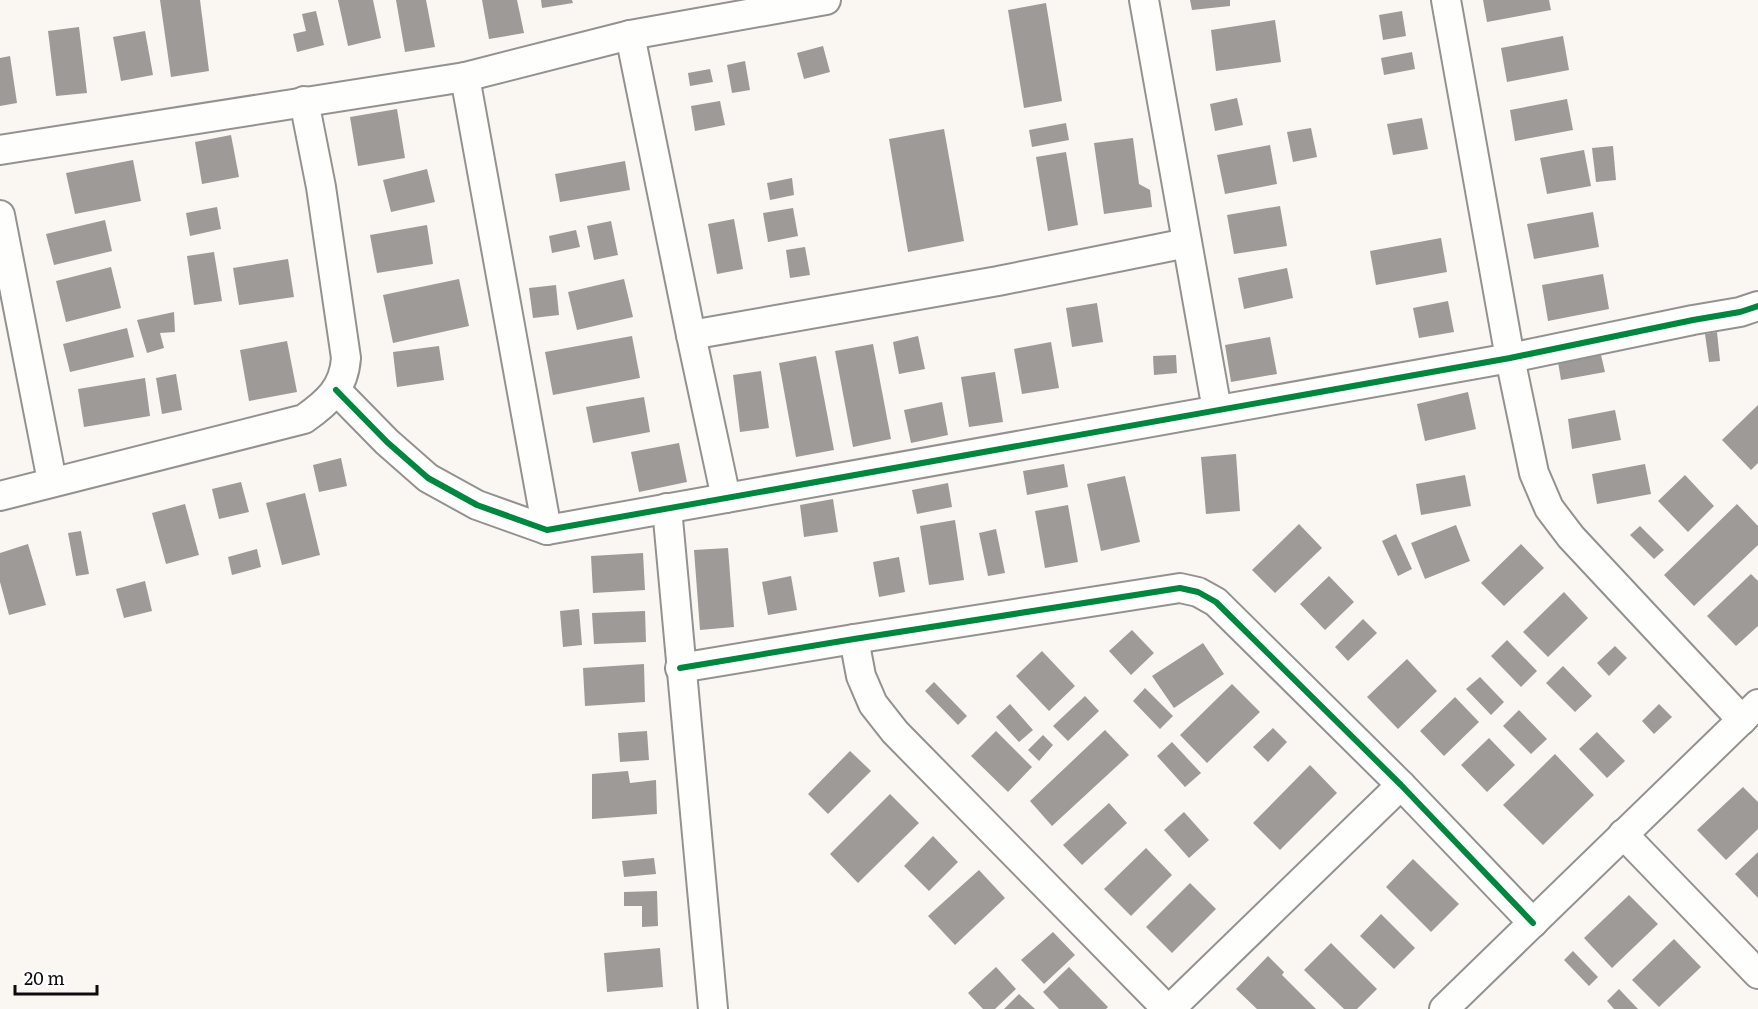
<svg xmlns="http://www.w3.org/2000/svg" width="1758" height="1009" font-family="Literata,serif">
  <rect width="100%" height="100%" fill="#faf7f2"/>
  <g fill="#9d9a97">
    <polygon points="160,0 200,0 209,71 171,77"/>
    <polygon points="338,0 373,0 381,38 348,46"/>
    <polygon points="396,0 426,0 435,47 405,52"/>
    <polygon points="482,0 517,0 524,33 489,39"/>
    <polygon points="541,0 572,0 573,3 542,8"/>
    <polygon points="1190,0 1230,0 1230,6 1192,10"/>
    <polygon points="1483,0 1549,0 1551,10 1487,22"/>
    <polygon points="1046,3 1062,101 1024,108 1008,10"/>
    <polygon points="316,11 324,45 297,52 293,34 306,31 302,14"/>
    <polygon points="1402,11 1406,36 1383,40 1379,15"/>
    <polygon points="1275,20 1281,62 1216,71 1211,30"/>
    <polygon points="79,27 87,93 56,96 48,31"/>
    <polygon points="145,31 153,75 121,81 113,37"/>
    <polygon points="1563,36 1569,70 1507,82 1501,48"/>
    <polygon points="823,46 830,72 804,79 797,53"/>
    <polygon points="1412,52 1415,69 1384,75 1381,58"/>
    <polygon points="10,56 17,103 0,106 0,58"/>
    <polygon points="745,61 750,90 732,93 727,65"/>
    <polygon points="710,69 713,82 690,86 688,73"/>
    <polygon points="1237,98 1243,125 1215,131 1210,104"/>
    <polygon points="1567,99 1573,130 1515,141 1510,110"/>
    <polygon points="720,101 725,125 695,131 691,106"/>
    <polygon points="397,109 405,158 358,166 350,117"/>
    <polygon points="1422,118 1428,149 1393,155 1387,124"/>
    <polygon points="1066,123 1069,140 1032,147 1029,130"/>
    <polygon points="1311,128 1317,157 1293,162 1287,132"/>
    <polygon points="944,129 964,241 908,252 889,139"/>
    <polygon points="231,135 239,177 202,184 195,142"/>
    <polygon points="1133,138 1139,184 1150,190 1152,207 1104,214 1094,143"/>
    <polygon points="1270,145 1277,184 1225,194 1217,155"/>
    <polygon points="1613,146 1616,180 1596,182 1592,148"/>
    <polygon points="1584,150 1591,186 1547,194 1540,158"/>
    <polygon points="1066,152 1078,225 1048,231 1036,157"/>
    <polygon points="133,160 141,201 75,214 66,173"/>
    <polygon points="625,161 630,190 560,202 555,174"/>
    <polygon points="427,169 435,202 391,212 383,180"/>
    <polygon points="792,178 794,195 770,200 767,183"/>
    <polygon points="1280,206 1287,246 1234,254 1227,215"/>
    <polygon points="217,207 221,229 190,236 186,213"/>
    <polygon points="793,208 798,236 768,242 763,213"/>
    <polygon points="1593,212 1599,247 1534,259 1527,224"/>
    <polygon points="734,219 743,269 717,274 708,224"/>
    <polygon points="105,220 112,251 54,265 46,234"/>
    <polygon points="611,221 618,255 594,260 587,226"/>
    <polygon points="427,225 433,264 377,273 370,235"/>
    <polygon points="576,230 580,247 552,253 549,236"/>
    <polygon points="1441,238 1447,272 1376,285 1370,251"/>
    <polygon points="805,247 810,275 790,278 786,250"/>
    <polygon points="214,252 222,301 194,305 187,256"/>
    <polygon points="288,259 294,297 239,305 233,268"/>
    <polygon points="111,267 121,308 66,322 56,281"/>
    <polygon points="1287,268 1293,298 1244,309 1238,278"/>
    <polygon points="1603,274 1609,309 1548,321 1542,285"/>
    <polygon points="459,279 469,326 393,343 383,295"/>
    <polygon points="624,279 633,317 577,330 568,292"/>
    <polygon points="556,285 559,315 533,318 529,288"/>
    <polygon points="1448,301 1454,332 1419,338 1413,308"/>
    <polygon points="1097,303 1103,342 1072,347 1066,308"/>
    <polygon points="174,312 175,332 160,333 164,348 147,353 137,320"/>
    <polygon points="127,328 134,357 70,372 63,344"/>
    <polygon points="1717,332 1720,361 1709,362 1705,334"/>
    <polygon points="632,336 640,378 553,395 545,352"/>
    <polygon points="918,336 925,369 899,374 893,342"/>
    <polygon points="1270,337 1277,374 1231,382 1225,345"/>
    <polygon points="287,341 297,392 249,401 240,350"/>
    <polygon points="1051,342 1059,388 1022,394 1014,349"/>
    <polygon points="873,344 891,439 853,447 835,351"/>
    <polygon points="439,346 444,380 397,387 393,352"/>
    <polygon points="1176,355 1177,373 1154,375 1153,356"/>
    <polygon points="1601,355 1605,372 1561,380 1558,362"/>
    <polygon points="816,356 834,450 796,457 779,363"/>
    <polygon points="761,371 769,428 740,432 733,375"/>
    <polygon points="995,372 1003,422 969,427 961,377"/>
    <polygon points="176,374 182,410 162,414 156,378"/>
    <polygon points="145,378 150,416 84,427 78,389"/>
    <polygon points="1468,392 1476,429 1425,441 1417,404"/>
    <polygon points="644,397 650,432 593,443 586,407"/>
    <polygon points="942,402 948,435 911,443 904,410"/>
    <polygon points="1758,405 1758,463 1751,470 1722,440"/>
    <polygon points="1615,410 1621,440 1572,449 1568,419"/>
    <polygon points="679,443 687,482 639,492 631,452"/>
    <polygon points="1236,454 1240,511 1206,514 1201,457"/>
    <polygon points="341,458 347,486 319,492 313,465"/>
    <polygon points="1064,464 1068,487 1027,495 1023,471"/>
    <polygon points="1645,464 1651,494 1597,504 1592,474"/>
    <polygon points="1465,475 1471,506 1421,515 1416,484"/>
    <polygon points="1685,475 1714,506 1688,532 1658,501"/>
    <polygon points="1125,476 1140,542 1101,551 1087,484"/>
    <polygon points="241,482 249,512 219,519 212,489"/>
    <polygon points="948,483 952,507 917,514 912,490"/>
    <polygon points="305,493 320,555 282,565 266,503"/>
    <polygon points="833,499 838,532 804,537 800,505"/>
    <polygon points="185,504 199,555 166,564 152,513"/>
    <polygon points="1737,504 1758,526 1758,545 1694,606 1664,575"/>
    <polygon points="1068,505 1078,562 1045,568 1035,511"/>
    <polygon points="955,520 964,580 929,585 920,526"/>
    <polygon points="1299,524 1322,548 1275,593 1252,570"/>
    <polygon points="1456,525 1470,561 1425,579 1411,543"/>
    <polygon points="1640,526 1664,550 1654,559 1630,535"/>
    <polygon points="996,529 1005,573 988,576 979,533"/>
    <polygon points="81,531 89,574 76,576 68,533"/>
    <polygon points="1396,534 1412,569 1398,576 1382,541"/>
    <polygon points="28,544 46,605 9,615 0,582 0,553"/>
    <polygon points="1521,544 1544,568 1504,606 1481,583"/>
    <polygon points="728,548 734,627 700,630 694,550"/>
    <polygon points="257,549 261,567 232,575 228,557"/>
    <polygon points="643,553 645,590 593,593 591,556"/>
    <polygon points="899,557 905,592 879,597 873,562"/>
    <polygon points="1751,574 1758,581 1758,626 1736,646 1707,616"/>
    <polygon points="791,576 797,610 768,615 762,582"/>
    <polygon points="1329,576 1354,602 1325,630 1300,604"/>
    <polygon points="145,581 152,611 124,618 116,589"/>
    <polygon points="1564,592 1588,618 1548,657 1523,632"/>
    <polygon points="579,609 582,645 563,647 560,611"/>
    <polygon points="645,611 646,642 594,644 592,613"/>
    <polygon points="1363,619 1377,633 1348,661 1335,647"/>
    <polygon points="1132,630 1154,653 1131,675 1109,651"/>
    <polygon points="1507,640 1537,671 1521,687 1491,656"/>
    <polygon points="1203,643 1224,674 1174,708 1152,676"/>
    <polygon points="1615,646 1627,658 1609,676 1597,663"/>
    <polygon points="1042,651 1075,686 1049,711 1016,676"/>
    <polygon points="1407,659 1437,691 1398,729 1367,697"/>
    <polygon points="644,664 645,702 585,706 583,668"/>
    <polygon points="1563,666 1592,696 1575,712 1546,683"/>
    <polygon points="1480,677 1504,702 1491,715 1466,689"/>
    <polygon points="934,682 967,716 958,725 925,691"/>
    <polygon points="1232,684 1260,712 1207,763 1180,735"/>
    <polygon points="1145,688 1173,716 1160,729 1133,701"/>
    <polygon points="1085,696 1099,711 1068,741 1053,726"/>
    <polygon points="1455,697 1479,722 1444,756 1420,731"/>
    <polygon points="1010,704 1033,730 1019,742 996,717"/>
    <polygon points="1659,704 1672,717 1654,734 1642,721"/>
    <polygon points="1519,710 1547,739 1531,754 1503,726"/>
    <polygon points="1273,728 1287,742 1268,762 1253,747"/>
    <polygon points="1105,730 1129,755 1052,826 1030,801"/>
    <polygon points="647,731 649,760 620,762 618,733"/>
    <polygon points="996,731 1032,767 1008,792 971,756"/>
    <polygon points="1597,732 1625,761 1607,778 1579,749"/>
    <polygon points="1043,735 1053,745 1039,761 1028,750"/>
    <polygon points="1489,738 1515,765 1487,792 1461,765"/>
    <polygon points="1172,742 1201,773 1185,787 1157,756"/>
    <polygon points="850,751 871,771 828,814 808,794"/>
    <polygon points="1555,754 1594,795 1543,845 1503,805"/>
    <polygon points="1310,765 1337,793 1280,850 1253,823"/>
    <polygon points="628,771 630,783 656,780 657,814 592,819 592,774"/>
    <polygon points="1743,787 1758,802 1758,829 1726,860 1697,830"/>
    <polygon points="890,794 919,823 858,883 830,854"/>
    <polygon points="1109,803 1127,823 1082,865 1063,845"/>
    <polygon points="1184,812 1209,840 1189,858 1164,830"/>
    <polygon points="933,836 958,862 929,891 904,866"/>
    <polygon points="1146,848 1172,875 1131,916 1104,889"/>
    <polygon points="1758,852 1758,898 1735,874"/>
    <polygon points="654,858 656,874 624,877 622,861"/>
    <polygon points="1413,859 1459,904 1431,932 1386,887"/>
    <polygon points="979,870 1005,898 955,945 928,916"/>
    <polygon points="1190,883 1216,909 1172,953 1146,927"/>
    <polygon points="657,891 658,926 642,927 642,906 624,906 624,892"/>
    <polygon points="1629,895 1658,924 1612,968 1584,938"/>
    <polygon points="1381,914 1415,948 1394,969 1360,936"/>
    <polygon points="1053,932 1075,955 1044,984 1021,960"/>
    <polygon points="1674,939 1701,967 1659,1007 1632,980"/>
    <polygon points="1331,943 1377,989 1357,1009 1344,1009 1304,970"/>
    <polygon points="660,948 663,987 607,992 604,953"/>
    <polygon points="1573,951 1598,977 1589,986 1564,960"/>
    <polygon points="1268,956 1284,972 1282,975 1316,1009 1257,1009 1236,989"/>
    <polygon points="996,967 1016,989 995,1009 983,1009 968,993"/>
    <polygon points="1069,967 1108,1007 1106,1009 1059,1009 1043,992"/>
    <polygon points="1619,989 1638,1009 1614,1009 1607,1001"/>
    <polygon points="1019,994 1035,1009 1004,1009"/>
  </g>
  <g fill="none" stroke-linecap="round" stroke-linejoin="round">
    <defs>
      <g id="minor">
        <polyline points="1144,0 1217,410"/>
        <polyline points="1446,0 1510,358 1534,473 1549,508 1571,537 1742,720"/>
        <polyline points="630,35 691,335 726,498"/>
        <polyline points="465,77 547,530"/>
        <polyline points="0,150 465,77 630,35 826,0"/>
        <polyline points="0,215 52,481"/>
        <polyline points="691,335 998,281 1187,243"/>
        <polyline points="336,390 387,442 428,478 477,505 547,530 1510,358 1693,320 1740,312 1758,306"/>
        <path d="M0 496 304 419C328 402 344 388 346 358L321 187 304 101"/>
        <polyline points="667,508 713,1009"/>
        <polyline points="854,639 861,676 873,704 895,732 1167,1009"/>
        <polyline points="680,668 854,639 1180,588 1198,592 1216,602 1401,785 1533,923"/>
        <polyline points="1623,834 1758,974"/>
        <polyline points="1170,1009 1401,785"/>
        <polyline points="1444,1009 1758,704"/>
      </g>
    </defs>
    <use href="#minor" stroke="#939290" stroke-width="32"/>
    <use href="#minor" stroke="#fefefd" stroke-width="28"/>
    <defs>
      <g id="cycleway">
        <polyline points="336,390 387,442 428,478 477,505 547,530 1510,358 1693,320 1740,312 1758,306"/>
        <polyline points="680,668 854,639 1180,588 1198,592 1216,602 1401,785 1533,923"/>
      </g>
    </defs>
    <use href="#cycleway" stroke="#fff" stroke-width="10"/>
    <use href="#cycleway" stroke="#00873e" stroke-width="6"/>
  </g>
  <path d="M15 985v9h82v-9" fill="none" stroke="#0c0c0c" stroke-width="3"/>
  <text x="24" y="985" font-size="18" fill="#0c0c0c" stroke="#ffffff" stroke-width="4.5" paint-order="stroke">20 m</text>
</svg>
